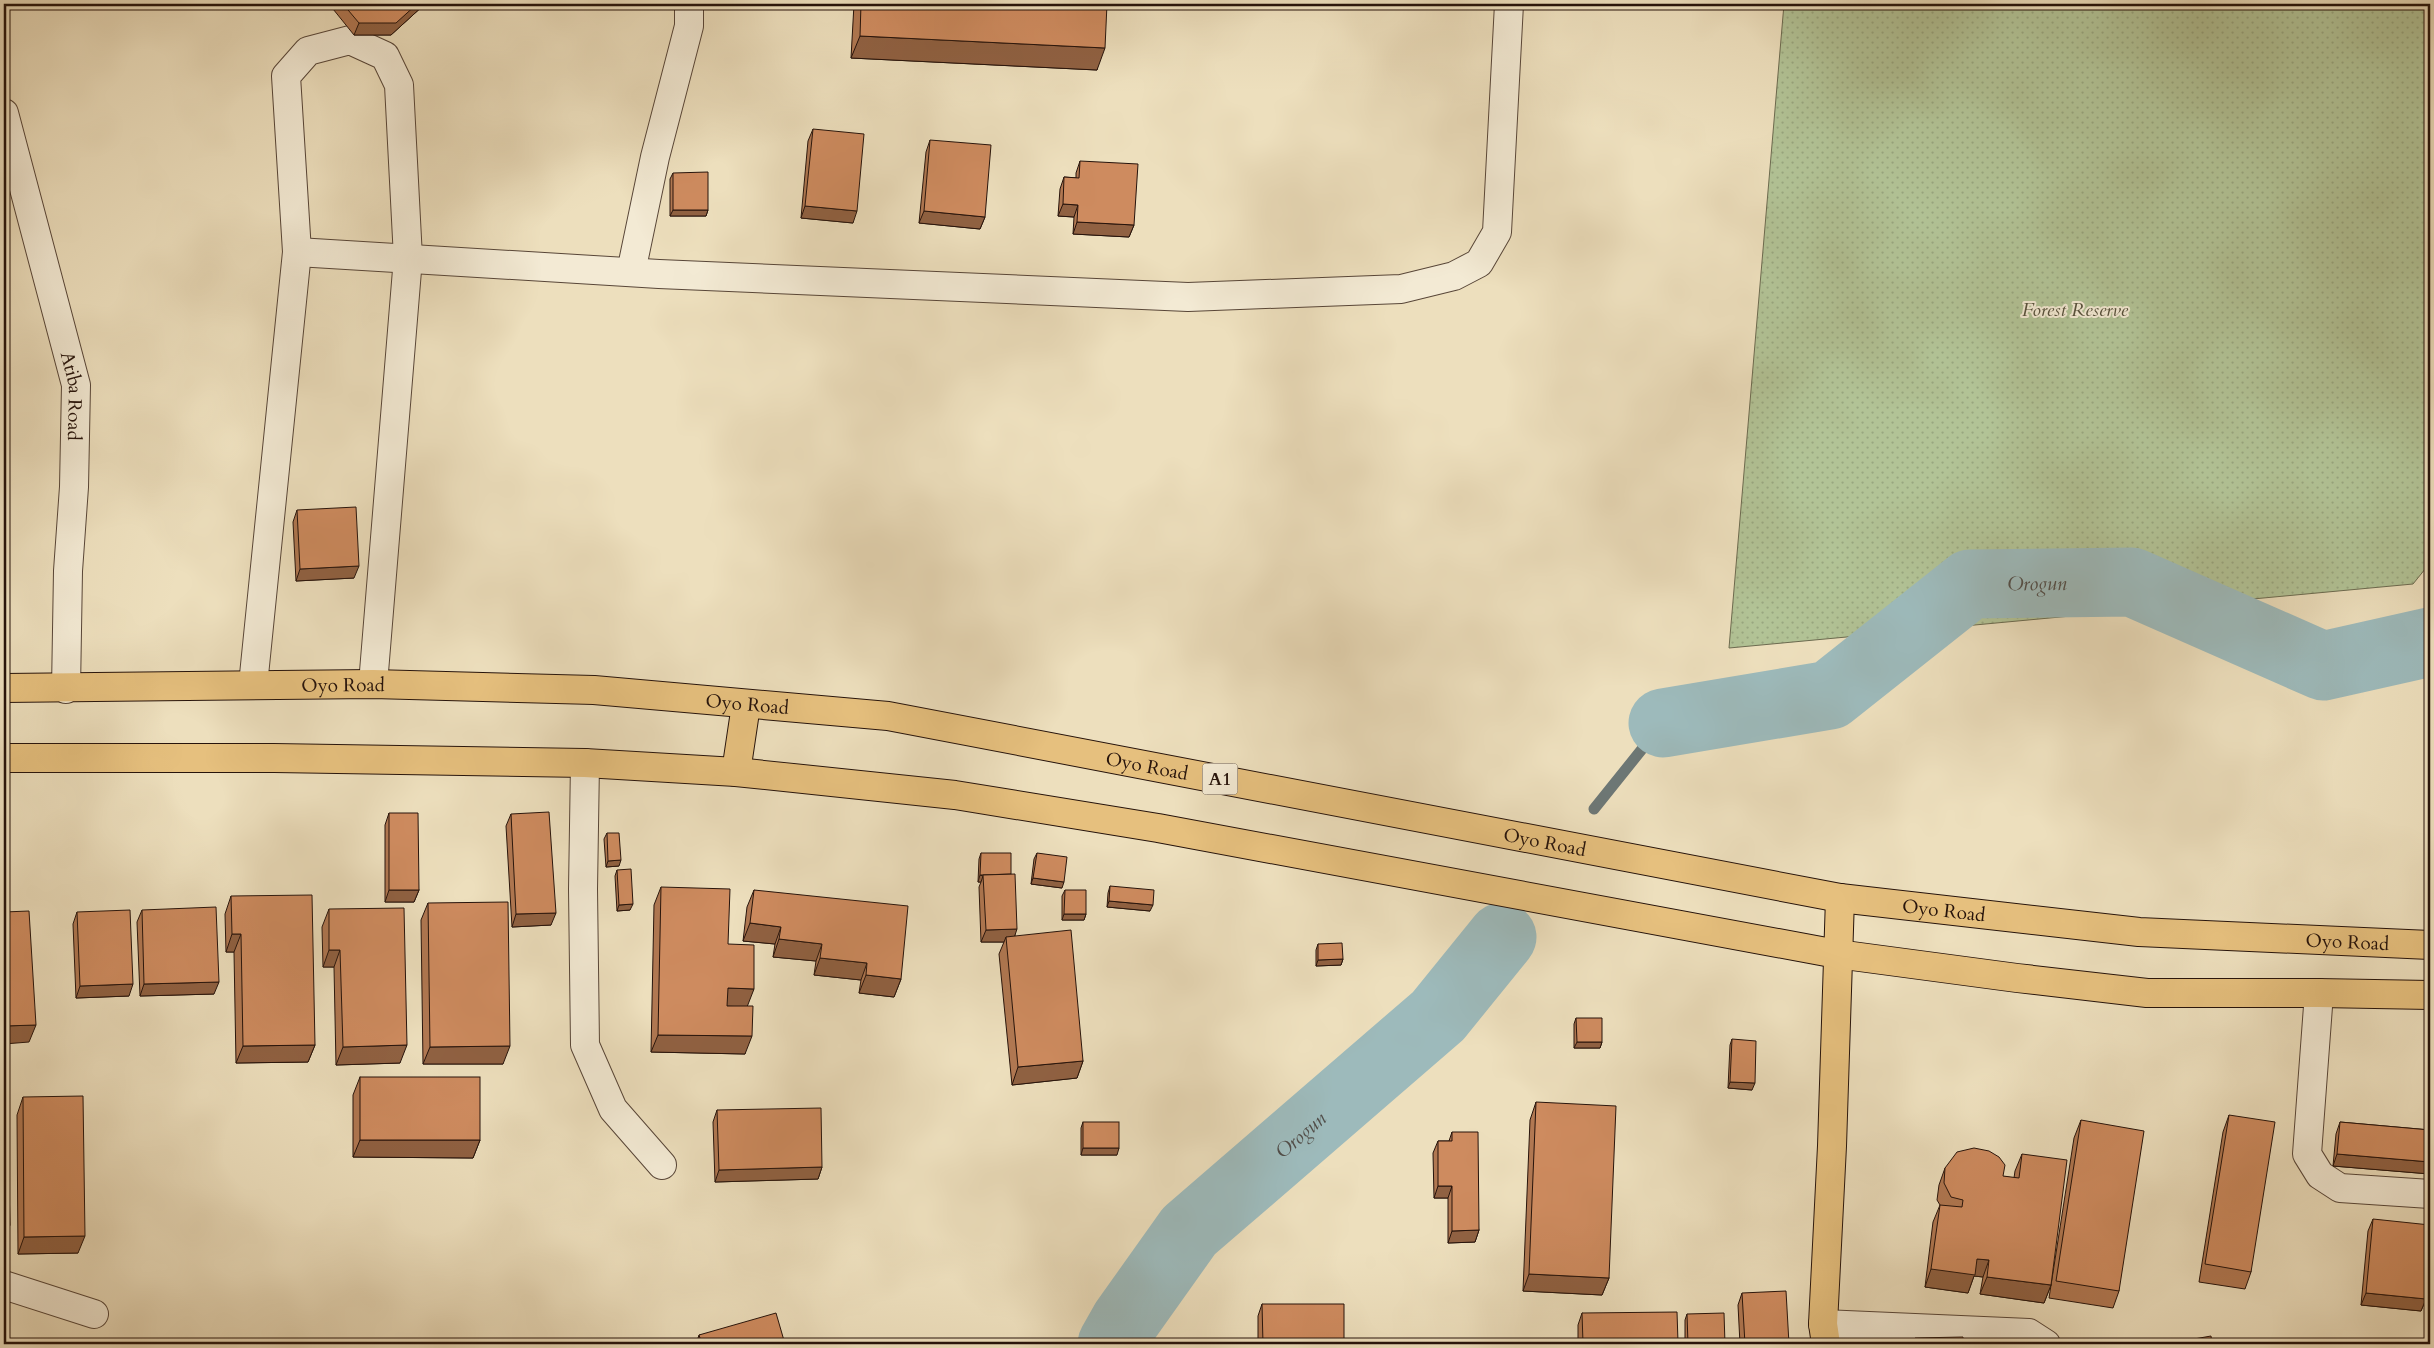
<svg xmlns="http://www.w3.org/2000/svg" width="2434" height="1348" font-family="Cardo,serif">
  <defs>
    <pattern id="park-dots" width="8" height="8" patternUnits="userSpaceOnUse" patternTransform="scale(1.25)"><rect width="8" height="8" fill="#b2c396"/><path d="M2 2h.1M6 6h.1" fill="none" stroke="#99a780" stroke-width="1.8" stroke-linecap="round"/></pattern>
  </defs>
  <rect width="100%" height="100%" fill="#eddfbd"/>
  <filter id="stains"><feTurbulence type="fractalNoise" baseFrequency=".004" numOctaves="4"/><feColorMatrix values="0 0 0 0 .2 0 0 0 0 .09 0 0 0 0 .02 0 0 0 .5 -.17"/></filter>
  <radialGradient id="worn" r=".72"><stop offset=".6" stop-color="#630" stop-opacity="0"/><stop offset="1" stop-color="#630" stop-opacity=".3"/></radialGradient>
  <polygon fill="url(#park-dots)" stroke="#6c6b50" points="1784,4 2430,4 2430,563 2413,584 1729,648"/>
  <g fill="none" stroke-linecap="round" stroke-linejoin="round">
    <polyline stroke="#6d7775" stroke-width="11" points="1594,809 1663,723"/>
    <g stroke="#9dbabb" stroke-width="69">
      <path id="s1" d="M1663 723 1830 695 1970 584 2132 582 2323 666 2430 642"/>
      <path id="s2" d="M1112 1344 1125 1321 1189 1231 1438 1016 1502 937"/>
    </g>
    <defs>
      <g id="minor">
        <path id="s3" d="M4 113 76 385 74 487 68 571 66 689"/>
        <polyline points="297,252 659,274 1188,297 1401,289 1454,276 1479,263 1497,232 1509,4"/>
        <polyline points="631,272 655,157 689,26 689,4"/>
        <polyline points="253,685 297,252 286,76 308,51 350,40 385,56 399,85 408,258 373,684"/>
        <polyline points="585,763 583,889 585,1045 613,1109 662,1165"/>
        <polyline points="2319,993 2307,1154 2320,1175 2340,1188 2430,1194"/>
        <polyline points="4,1285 94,1314"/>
        <polyline points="1823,1324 2029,1333 2046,1344"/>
      </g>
      <polyline id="major" points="1826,1344 1823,1324 1832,1146 1840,898"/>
      <g id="highway">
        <path id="s4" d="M4 688 373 684 594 690 888 716 1840 898 2139 932 2430 945"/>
        <polyline points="4,758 274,758 585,763 736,772 955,795 1158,828 1837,954 2017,978 2147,993 2319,993 2430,995"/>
        <polyline points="736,772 746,705"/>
      </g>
    </defs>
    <use href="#minor" stroke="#584638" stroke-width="30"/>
    <use href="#major" stroke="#26130b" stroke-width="30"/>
    <use href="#highway" stroke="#26130b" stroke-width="30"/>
    <use href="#minor" stroke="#f3ead4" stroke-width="28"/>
    <use href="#major" stroke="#e6c07e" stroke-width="28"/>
    <use href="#highway" stroke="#e6c07e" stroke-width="28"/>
  </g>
  <g fill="#b17852" stroke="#26130b">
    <polygon points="294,4 303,4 298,8"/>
    <polygon points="329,4 425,4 391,35 354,35"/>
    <polygon points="446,4 457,4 451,9"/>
    <polygon points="854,4 1107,4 1097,70 851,58"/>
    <polygon points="813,129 853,223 801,218 808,141"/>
    <polygon points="930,140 985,217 980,229 919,223 926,152"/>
    <polygon points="1080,161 1134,225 1129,237 1073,234 1074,217 1058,216 1060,189 1064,177 1076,178 1076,173"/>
    <polygon points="673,173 708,210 706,216 670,216 670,179"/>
    <polygon points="297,510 354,578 296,581 293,522"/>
    <polygon points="389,813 419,890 414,902 385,902 385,825"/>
    <polygon points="511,814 551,925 512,927 506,826"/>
    <polygon points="607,833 619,866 606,867 604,839"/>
    <polygon points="981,853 1011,874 1015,936 1083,1061 1077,1078 1012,1085 999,954 1004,942 981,942 979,887 981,882 978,882 979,859"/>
    <polygon points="1037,853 1062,888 1031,884 1034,859"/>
    <polygon points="617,870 630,910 617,911 615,876"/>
    <polygon points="1110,886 1150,911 1107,907 1108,893"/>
    <polygon points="661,887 728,944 747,1006 745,1054 651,1052 654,905"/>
    <polygon points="754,890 901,979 894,997 859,993 861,980 814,975 816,961 773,957 775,944 743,941 747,907"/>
    <polygon points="1065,890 1086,914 1084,920 1062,920 1062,896"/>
    <polygon points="231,896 315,1045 308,1062 236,1063 234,952 226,952 225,914"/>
    <polygon points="428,903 503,1064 423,1064 421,920"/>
    <polygon points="329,909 400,1063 336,1065 334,967 323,967 322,927"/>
    <polygon points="142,910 214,994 140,996 137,922"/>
    <polygon points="77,912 129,996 76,998 73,924"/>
    <polygon points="1318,944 1343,959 1341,965 1316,966 1316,950"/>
    <polygon points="1576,1018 1602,1042 1600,1048 1574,1048 1574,1024"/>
    <polygon points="1732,1039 1752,1090 1728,1088 1730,1045"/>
    <polygon points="360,1077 480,1140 473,1158 353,1157 353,1095"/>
    <polygon points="23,1097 78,1253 18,1254 17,1115"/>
    <polygon points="1536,1102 1609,1278 1602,1295 1523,1291 1530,1120"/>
    <polygon points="717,1110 822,1167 818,1179 715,1182 713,1122"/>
    <polygon points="2229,1115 2251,1272 2245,1289 2199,1282 2223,1132"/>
    <polygon points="2081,1120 2119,1291 2113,1308 2049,1298 2074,1138"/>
    <polygon points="1083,1122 1117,1155 1081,1155 1081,1128"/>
    <polygon points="2340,1122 2430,1130 2430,1174 2333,1166 2336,1134"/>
    <polygon points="1452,1132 1479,1230 1475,1242 1448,1243 1448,1198 1434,1198 1433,1153 1438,1141 1449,1141"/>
    <polygon points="2022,1154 2051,1285 2044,1303 1980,1294 1983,1277 1974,1276 1968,1293 1925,1287 1933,1222 1940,1205 1937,1200 1939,1185 1945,1168 2014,1178 2015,1171"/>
    <polygon points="2373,1219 2426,1299 2421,1311 2361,1305 2368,1231"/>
    <polygon points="1742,1293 1789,1344 1740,1344 1738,1305"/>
    <polygon points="1262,1304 1344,1344 1258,1344 1258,1316"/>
    <polygon points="1582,1313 1677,1344 1578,1344 1578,1325"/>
    <polygon points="1687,1314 1725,1344 1685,1344 1685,1320"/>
    <polygon points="699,1335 785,1344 696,1344"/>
  </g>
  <g fill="#906142" stroke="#26130b">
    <polygon points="417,4 425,4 391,35 354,35 359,23"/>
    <polygon points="453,4 457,4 451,9"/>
    <polygon points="860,36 1105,48 1097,70 851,58"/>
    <polygon points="1063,204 1078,205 1074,217 1058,216"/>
    <polygon points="805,206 857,211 853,223 801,218"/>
    <polygon points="673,210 708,210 706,216 670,216"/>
    <polygon points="924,211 985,217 980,229 919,223"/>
    <polygon points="1077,222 1134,225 1129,237 1073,234"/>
    <polygon points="359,566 354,578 296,581 300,569"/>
    <polygon points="621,860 619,866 606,867 608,861"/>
    <polygon points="980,875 983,876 981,882 978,882"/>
    <polygon points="1033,878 1064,882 1062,888 1031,884"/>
    <polygon points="389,890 419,890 414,902 385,902"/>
    <polygon points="1109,901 1153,905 1150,911 1107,907"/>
    <polygon points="633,904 630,910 617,911 619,905"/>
    <polygon points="556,913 551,925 512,927 516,914"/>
    <polygon points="1064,914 1086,914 1084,920 1062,920"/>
    <polygon points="750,923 781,927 775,944 743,941"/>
    <polygon points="1017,929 1013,941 1006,937 1004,942 981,942 986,930"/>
    <polygon points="232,934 241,934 234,952 226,952"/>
    <polygon points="779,939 822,944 816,961 773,957"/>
    <polygon points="329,950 340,950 334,967 323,967"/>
    <polygon points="820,958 867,963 861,980 814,975"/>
    <polygon points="1343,959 1341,965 1316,966 1318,960"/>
    <polygon points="866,975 901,979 894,997 859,993"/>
    <polygon points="219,982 214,994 140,996 144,984"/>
    <polygon points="133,984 129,996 76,998 80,986"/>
    <polygon points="728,988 754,989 747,1007 721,1006"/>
    <polygon points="36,1025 29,1042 4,1044 4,1026"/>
    <polygon points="658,1035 752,1036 745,1054 651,1052"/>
    <polygon points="1577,1042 1602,1042 1600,1048 1574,1048"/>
    <polygon points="315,1045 308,1062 236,1063 243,1046"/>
    <polygon points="407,1045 400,1063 336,1065 343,1047"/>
    <polygon points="510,1046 503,1064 423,1064 430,1047"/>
    <polygon points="1083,1061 1077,1078 1012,1085 1018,1067"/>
    <polygon points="1730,1082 1755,1083 1752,1090 1728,1088"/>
    <polygon points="360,1140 480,1140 473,1158 353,1157"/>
    <polygon points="1083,1148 1119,1148 1117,1155 1081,1155"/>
    <polygon points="2337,1154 2430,1162 2430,1174 2333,1166"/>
    <polygon points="822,1167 818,1179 715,1182 719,1170"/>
    <polygon points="1438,1186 1452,1186 1448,1198 1434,1198"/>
    <polygon points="4,1225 10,1225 4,1242"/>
    <polygon points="1479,1230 1475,1242 1448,1243 1452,1231"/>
    <polygon points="85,1236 78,1253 18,1254 24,1237"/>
    <polygon points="1977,1259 1989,1260 1983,1277 1974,1276 1968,1293 1925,1287 1931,1269"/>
    <polygon points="1529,1274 1609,1278 1602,1295 1523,1291"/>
    <polygon points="1987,1277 2051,1285 2044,1303 1980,1294"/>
    <polygon points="2366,1293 2426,1299 2421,1311 2361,1305"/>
    <polygon points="1678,1342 1677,1344 1582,1344 1583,1343"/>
  </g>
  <g fill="#ce8b5f" stroke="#26130b">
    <polygon points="343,4 417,4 396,23 359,23"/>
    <polygon points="861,4 1107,4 1105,48 860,36"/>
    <polygon points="813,129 864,134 857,211 805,206"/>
    <polygon points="930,140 991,145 985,217 924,211"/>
    <polygon points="1080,161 1138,164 1134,225 1077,222 1078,205 1063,204 1064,177 1079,178"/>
    <polygon points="708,172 708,210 673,210 673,173"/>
    <polygon points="356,507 359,566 300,569 297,510"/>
    <polygon points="549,812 556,913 516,914 511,814"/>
    <polygon points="389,813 418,813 419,890 389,890"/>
    <polygon points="607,833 619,833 621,860 608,861"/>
    <polygon points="981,853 1011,853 1011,874 980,875"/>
    <polygon points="1037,853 1067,857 1064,882 1033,878"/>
    <polygon points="631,869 633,904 619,905 617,870"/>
    <polygon points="1015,874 1017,929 986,930 983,875"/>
    <polygon points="1110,886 1154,890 1153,905 1109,901"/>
    <polygon points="661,887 730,889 728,944 754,945 754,989 728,988 727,1006 753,1006 752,1036 658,1035"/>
    <polygon points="754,890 908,906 901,979 866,975 867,963 820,958 822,944 779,939 781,927 750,923"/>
    <polygon points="1065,890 1086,890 1086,914 1064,914"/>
    <polygon points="312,895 315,1045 243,1046 241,934 232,934 231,896"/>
    <polygon points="508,902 510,1046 430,1047 428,903"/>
    <polygon points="216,907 219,982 144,984 142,910"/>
    <polygon points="404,908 407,1045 343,1047 340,950 329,950 329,909"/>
    <polygon points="130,910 133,984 80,986 77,912"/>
    <polygon points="29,911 36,1025 4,1026 4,912"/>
    <polygon points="1071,930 1083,1061 1018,1067 1006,937"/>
    <polygon points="1342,943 1343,959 1318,960 1318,944"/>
    <polygon points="1576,1018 1602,1018 1602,1042 1577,1042"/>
    <polygon points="1732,1039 1756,1041 1755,1083 1730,1082"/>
    <rect x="360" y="1077" width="120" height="63"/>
    <polygon points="83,1096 85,1236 24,1237 23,1097"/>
    <polygon points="4,1101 7,1101 10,1225 4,1225"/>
    <polygon points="1536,1102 1616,1106 1609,1278 1529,1274"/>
    <polygon points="821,1108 822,1167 719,1170 717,1110"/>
    <polygon points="2229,1115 2275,1122 2251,1272 2205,1264"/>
    <polygon points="2081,1120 2144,1131 2119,1291 2056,1281"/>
    <rect x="1083" y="1122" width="36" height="26"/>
    <polygon points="2340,1122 2430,1130 2430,1162 2337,1154"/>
    <polygon points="1452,1132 1478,1132 1479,1230 1452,1231 1452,1186 1438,1186 1438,1141 1452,1141"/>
    <polygon points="1974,1148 1989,1151 1999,1157 2005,1165 2003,1176 2019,1178 2022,1154 2067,1160 2051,1285 1987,1277 1989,1260 1977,1259 1975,1275 1931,1269 1940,1205 1962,1207 1963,1200 1951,1197 1944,1183 1945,1168 1957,1152"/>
    <polygon points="2373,1219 2430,1225 2430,1250 2426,1299 2366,1293"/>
    <polygon points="1786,1291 1789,1344 1745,1344 1742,1293"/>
    <polygon points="1262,1304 1344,1304 1344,1344 1263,1344"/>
    <polygon points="1677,1312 1678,1342 1583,1343 1582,1313"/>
    <polygon points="776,1313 785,1344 702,1344 699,1335"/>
    <polygon points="1724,1313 1725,1344 1688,1344 1687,1314"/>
    <polygon points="2211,1336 2212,1344 2166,1344"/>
    <polygon points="1963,1337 1963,1344 1915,1344 1915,1338"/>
  </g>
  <g text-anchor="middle" stroke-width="4" stroke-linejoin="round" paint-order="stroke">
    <rect fill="#f3ead4" stroke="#645447" stroke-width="1" x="1202.5" y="763.5" width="35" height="31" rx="4"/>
    <g font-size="18" font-weight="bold" fill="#26130b">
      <text x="1220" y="785">A1</text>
    </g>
    <g font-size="19" font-style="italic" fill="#57513c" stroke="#f3ead4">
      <text x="2075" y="316">Forest Reserve</text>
    </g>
    <g font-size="19" fill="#26130b" stroke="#f3ead4">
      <text dy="7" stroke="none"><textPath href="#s3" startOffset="292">Atiba Road</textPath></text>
      <text dy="7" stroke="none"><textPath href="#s4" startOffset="339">Oyo Road</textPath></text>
      <text dy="7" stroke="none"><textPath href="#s4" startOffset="744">Oyo Road</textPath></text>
      <text dy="7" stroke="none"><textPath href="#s4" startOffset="1149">Oyo Road</textPath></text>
      <text dy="7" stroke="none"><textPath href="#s4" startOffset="1554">Oyo Road</textPath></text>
      <text dy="7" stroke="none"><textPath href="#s4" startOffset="1959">Oyo Road</textPath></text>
      <text dy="7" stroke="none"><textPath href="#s4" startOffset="2364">Oyo Road</textPath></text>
    </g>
    <g font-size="20" font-style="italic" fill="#504d49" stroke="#f3ead4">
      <text dy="7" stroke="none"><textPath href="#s1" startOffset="415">Orogun</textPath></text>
      <text dy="7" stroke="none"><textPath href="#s2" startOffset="284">Orogun</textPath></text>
    </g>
  </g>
  <rect width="2434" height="1348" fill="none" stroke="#eddfbd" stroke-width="20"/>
  <rect x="5" y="5" width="2424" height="1338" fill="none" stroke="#26130b" stroke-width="2.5"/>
  <rect x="10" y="10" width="2414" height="1328" fill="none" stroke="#26130b"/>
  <rect width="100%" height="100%" filter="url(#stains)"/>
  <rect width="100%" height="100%" fill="url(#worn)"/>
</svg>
